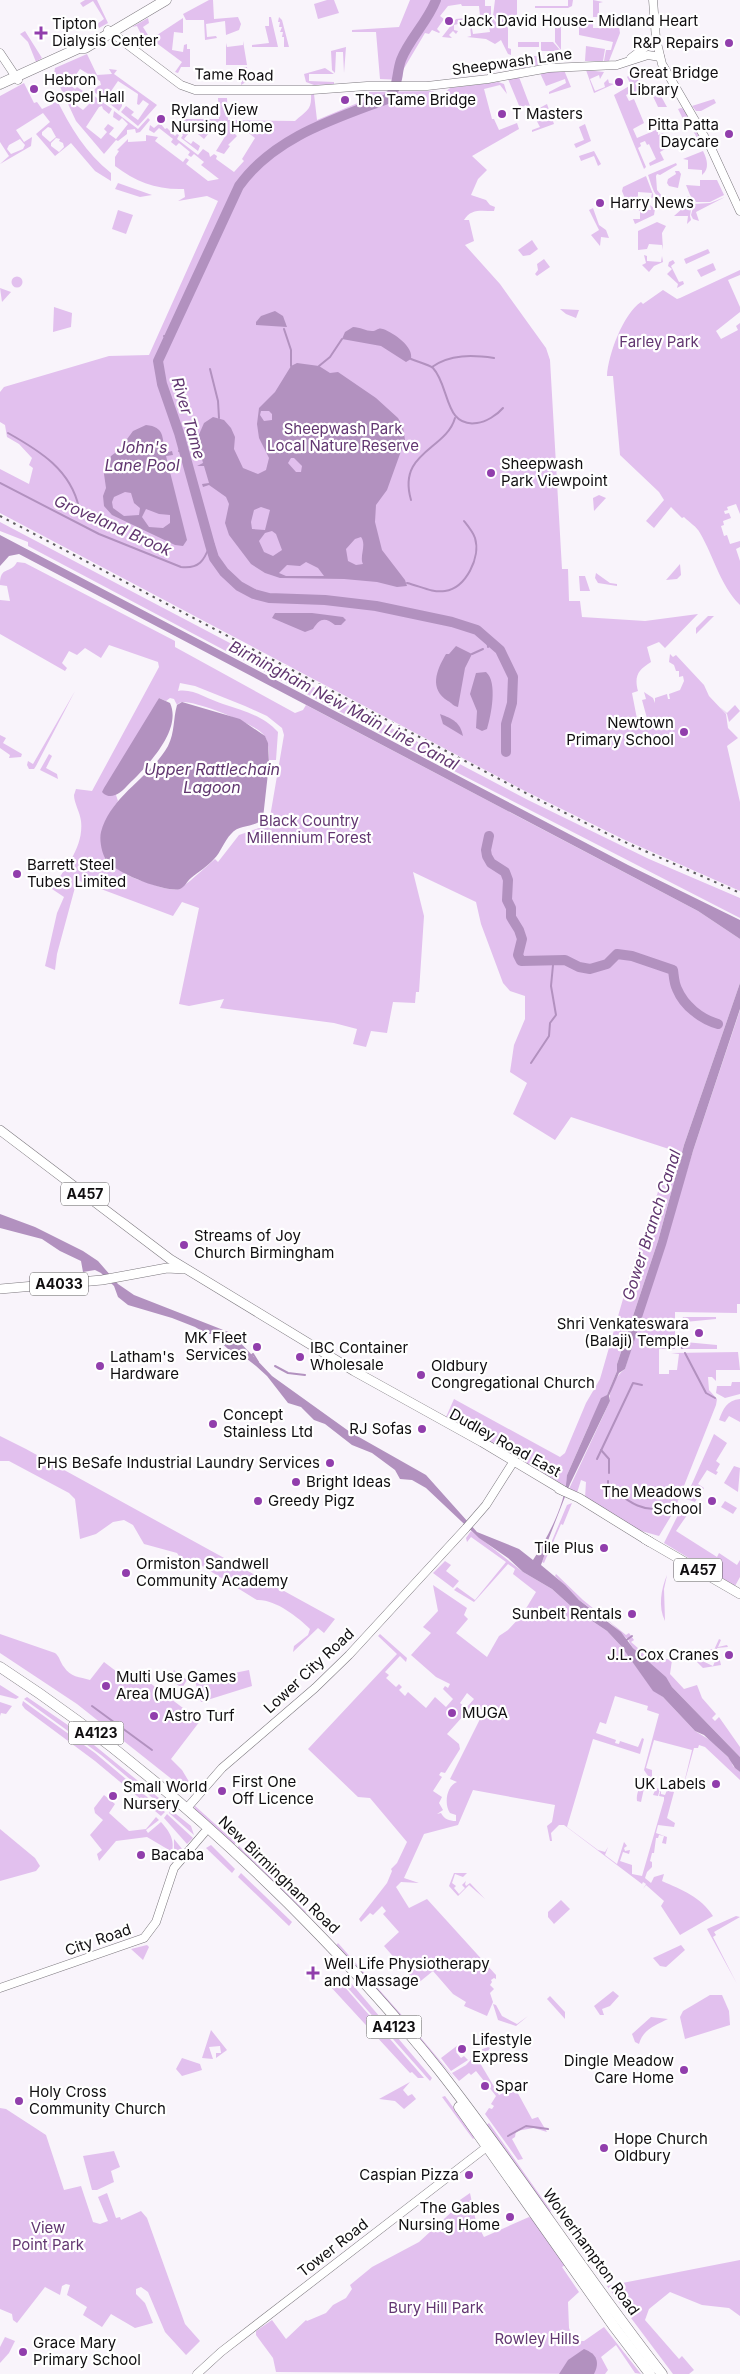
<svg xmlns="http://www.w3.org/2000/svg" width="740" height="2374" font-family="Inter,sans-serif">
  <rect width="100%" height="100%" fill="#f9f4fb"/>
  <g fill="#e2c0ee" fill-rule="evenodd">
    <polygon points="85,0 97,0 108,23 99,28 97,24 104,19 93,1 83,7 80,3"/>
    <polygon points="209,0 213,0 214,19 238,17 241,24 239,30 226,35 225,21 206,24 207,37 216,36 217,38 205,40 204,20 186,20 183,14"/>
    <polygon points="327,0 334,0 339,13 318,19 314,4"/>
    <polygon points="410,0 485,0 485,6 491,6 491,16 499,26 508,26 508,48 511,49 511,55 508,54 501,40 495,44 486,39 467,37 471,36 470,25 466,24 471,23 473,34 490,32 489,26 481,26 479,6 462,6 461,4 448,6 440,16 444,19 437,29 440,32 439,33 432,30 429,34 425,33 403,70 402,80 380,79 376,32 352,32 352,30 399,27"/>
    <polygon points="495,0 517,0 517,16 514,20 514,25 501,25 493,16"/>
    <polygon points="568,0 573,0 572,6 568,8 535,8 535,6 568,6"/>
    <polygon points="593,0 603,2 599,3 599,17 593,17"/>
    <polygon points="269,17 271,17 278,47 252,47 252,45 269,43 265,26 269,26"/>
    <polygon points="279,17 282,20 289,47 284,47 284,37 282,37 283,32 280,32 282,27 279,27 280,22 278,22"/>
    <polygon points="148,18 149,23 143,27 148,35 143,38 137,26 132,27"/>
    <polygon points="183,18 183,33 174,32 172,50 183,52 184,45 187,44 187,49 190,49 190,67 181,67 178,73 175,72 182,62 151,39"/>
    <polygon points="466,18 464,24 463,20 458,20 458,24 454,25 454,30 458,31 456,34 453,31 449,35 452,38 442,37 456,19"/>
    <polygon points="579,21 593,21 593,28 617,28 618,21 620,33 609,61 604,61 606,50 611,50 613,42 579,35"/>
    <polygon points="555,27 561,27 561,50 555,42"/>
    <polygon points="25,31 42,58 36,62 28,42 20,34"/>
    <polygon points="243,41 247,65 226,65 226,43 227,47 243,45"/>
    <rect x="518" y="42" width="21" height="5"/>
    <polygon points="541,42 553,42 561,51 541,51"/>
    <polygon points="586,46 605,49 603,61 585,61"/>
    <polygon points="346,47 344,73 343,52 336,52 335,73 332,70 331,51"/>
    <polygon points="87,54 97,75 112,74 109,69 117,70 114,74 157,105 138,126 121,112 126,106 134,112 131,115 138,120 149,104 143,100 139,105 137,104 138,94 118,81 107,97 113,101 116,99 122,103 122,106 119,111 93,91 98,86 101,85 100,81 80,69 69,84 75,89 77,87 83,91 79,96 73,92 68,99 83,110 89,104 86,101 93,95 112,109 109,114 103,109 102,106 99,107 86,127 101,139 107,132 104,129 108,124 114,128 109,134 116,139 128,124 122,118 119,121 113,117 114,111 138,129 148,118 150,120 140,132 136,133 135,129 127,130 127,134 118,141 116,140 104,154 76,121 54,74 55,68"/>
    <polygon points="518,56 539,56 539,65 519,69"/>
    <polygon points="243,67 247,67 249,80 241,85"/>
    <polygon points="325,68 334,74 309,74 309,81 334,82 334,84 314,85 306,82 304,74"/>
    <polygon points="564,70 571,87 549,94 549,92 566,83 565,79 546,86 540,73"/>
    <polygon points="586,70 604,72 600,79 599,75 590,79 595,91 605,87 604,83 608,79 609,83 614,84 594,93"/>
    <polygon points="631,73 633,78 636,76 639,82 635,83 638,89 648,84 651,90 634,97 632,92 626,95 629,101 634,99 644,123 633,129 637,138 658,129 658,135 663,133 665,138 662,139 667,148 660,152 664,160 650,166 649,163 656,159 649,144 647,145 645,141 640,143 641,146 638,148 646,167 644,169 614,95 631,85 627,77"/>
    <polygon points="519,77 530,106 527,107 526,105 520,108 508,79"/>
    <path d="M498 82 504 84 507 94 500 85 484 89 492 119H494L499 130 517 123 519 129 472 156 487 170 478 179 471 195 486 200 490 205 495 207 494 211C482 211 471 208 464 220H469L474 241 465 245 500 284 546 348 550 360 562 569H568L569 601H580L582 617 645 621 698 614 665 648 659 642 647 647 651 662C638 670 634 676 638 691L632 693 638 724 648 722 642 700 646 699 644 692 653 698 655 703V698L667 694 668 699H670L669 694 680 690 684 681 683 676 679 677V671H676L674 665 669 662 670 654 673 657 676 655 704 685 709 696 726 714 728 728 738 738 727 746 740 802V891L625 840 523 790 0 513V469L29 484 33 468 29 465 32 458 19 444 7 437 5 425 0 422V392L4 387 109 356 149 355 218 201 207 196 178 201 185 197 184 189C157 190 136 182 115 166V157L119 151 117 150 128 139V142L146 141V135L158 137 155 141 183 162 186 158 189 160 186 164 208 181 219 179 201 165 204 162 194 154 191 157 188 155 190 152 179 143 176 146 171 142 173 139 159 128 154 133 149 130 150 125 154 128 160 123 165 129 167 128 175 136 177 134 179 135 177 139 198 155 203 149 209 153 210 157 214 154 217 156 216 159 234 172 244 161 242 159 255 138 240 126 234 133 237 136 228 145 230 146 224 154 216 151 226 135 211 124 206 130 209 133 204 139 198 134 203 129 196 124 184 139 191 144 193 141 200 146 198 151 181 138 183 135 179 131 184 125V119H219L218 98H227L228 120 295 121C306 111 312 110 311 95L314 94 317 120 360 102 364 92 433 91 437 95 438 101H444L445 92 450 88Z"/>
    <path d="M24 83 34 103 37 102 42 109 53 104 51 100 56 98C70 127 86 153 111 173V181L95 171 71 143 55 156 36 134 50 122 43 113 16 130 24 142 32 137 31 146 0 164 9 156 0 142V96ZM48 127 51 128 56 137 50 142 42 135V132ZM56 138 60 139 59 141 63 143 64 147 59 152 51 146V143ZM20 139 25 145 23 149 11 154 7 149 9 145Z"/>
    <polygon points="657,89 667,107 658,107 651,92"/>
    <polygon points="714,99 716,103 701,111 696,111 692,106"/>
    <polygon points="547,104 554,124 532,132 532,130 540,127 532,112"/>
    <polygon points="681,108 684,109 699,136 697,138 690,125 687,127 678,109"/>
    <polygon points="585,124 591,141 576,148 574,144 584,140 579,127"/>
    <polygon points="594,151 601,164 598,166 594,156 581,161 579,156"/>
    <path d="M703 151C707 159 710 169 702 175V170L688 169V160L683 159Z"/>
    <path d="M676 163 677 165 660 175 657 174 656 176 657 190 666 201C654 199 652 186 648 175Z"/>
    <polygon points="675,171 679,171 681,174 678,188 669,186 667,183 668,179 676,174"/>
    <polygon points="646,176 654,197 651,198 652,193 638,192 638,198 626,201 622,191 623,187"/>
    <polygon points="700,180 717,180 724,195 710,202 696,202 690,195 686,185 700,186"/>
    <polygon points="118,183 152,195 140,197 115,189"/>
    <polygon points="688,196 692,202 690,216 691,220 687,224 688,216 674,216 683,208"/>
    <polygon points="725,197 696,212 699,221 693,219 691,215 694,204 710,203"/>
    <polygon points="650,205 655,209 654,215 635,224 633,219 640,219 640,211 637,209 651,210"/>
    <polygon points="593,208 599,225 606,230 609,238 601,237 600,246 591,235 599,230 589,210"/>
    <polygon points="118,210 133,215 126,234 112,229"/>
    <polygon points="657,222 666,226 662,233 663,250 662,245 649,244 647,249 638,250 638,231"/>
    <polygon points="532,240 538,249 530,255 523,256 518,250"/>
    <polygon points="708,249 710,253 686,264 684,259"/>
    <polygon points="644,255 647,256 647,261 661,262 662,256 663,262 654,266 649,272 642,265 646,263"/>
    <polygon points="544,259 550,267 537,276 535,274 538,270 537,264"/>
    <polygon points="673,260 675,263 671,266 679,282 683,281 684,284 677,288 678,284 667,274 672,269 668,266 669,262"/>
    <polygon points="713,263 716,270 701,277 697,270"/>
    <path d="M740 270V275L728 280 740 307V312L716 331 721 339 738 330 736 326 740 323V514L736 504 727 507 728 510 724 511 725 514 729 513 731 518 723 521 724 525 721 526 724 536 727 535 730 544 740 541V547L736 549 740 561V605C720 585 714 557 700 533 697 527 689 522 684 517L682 518 671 507 654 528 646 521 664 500 659 492 620 455 613 376H607C608 355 623 314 641 302L643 304 663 290 677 299 680 298Z"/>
    <circle cx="17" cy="282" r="5.5"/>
    <polygon points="0,288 11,292 2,302"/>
    <polygon points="54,307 72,313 71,327 53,332"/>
    <polygon points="560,309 579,310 576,318 566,314"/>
    <polygon points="599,495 606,498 594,511 593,498"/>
    <polygon points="0,522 528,800 649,859 740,898 740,918 386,736 28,546 28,542 0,531"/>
    <path d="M17 562 25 563 175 641V647L295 713 303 710 306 705 698 911 740 939V983L684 1145 658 1241 617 1364V1371L607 1395 589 1425 567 1475V1487L446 1417 454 1399 560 1457 565 1453 586 1403 600 1379 629 1278 672 1150 571 1117 555 1140 513 1114 527 1083 510 1072 514 1045 525 1019V996L510 991 503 983 481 924 476 902 413 872 424 916 419 992H416L415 1003 393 1002 387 1033 371 1031 366 1047 353 1044 357 1029 334 1023 220 1008 224 999 189 1006 179 1004 199 908 182 902 173 916 77 880 57 954 55 970 45 966 57 913 64 897 52 889C65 868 84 847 81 821 80 812 74 803 74 795L76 789 92 791 159 667 158 662 109 645 101 658 85 648 77 655 69 651 62 663 67 668 65 671 0 634V600L10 601 7 586 0 585C0 565 10 575 17 562ZM180 683 195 686 245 706 267 716 282 728 284 735 270 817 267 825 239 835 218 862 215 859C209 864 183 888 179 889 170 891 157 886 149 883 125 877 96 860 102 832 104 822 112 809 118 801L116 795 159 698 166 701 170 698 174 699 177 705C179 703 180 702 183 702 196 701 255 724 263 734 269 741 269 751 269 760H276L278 732C263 715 243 711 223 704 209 700 193 688 178 691Z"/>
    <polygon points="680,564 681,575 677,579 666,580"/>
    <polygon points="596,573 610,583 617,584 617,586 598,583 595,578"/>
    <polygon points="579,576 585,576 590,591 580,591"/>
    <polygon points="708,616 714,616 696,634 696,628"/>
    <polygon points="75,691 36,766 34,769 29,769 27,765 28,761 33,764"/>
    <polygon points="735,705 740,711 729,722 727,714 720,707 727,713"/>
    <polygon points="0,735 6,738 3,743 22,754 21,757 9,758 10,755 0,748"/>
    <polygon points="49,754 52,756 46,768 57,774 58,779 40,770"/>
    <path d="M740 1010V1304H737V1313L675 1312V1349H659V1374H669V1370H677L679 1354 671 1353 738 1352 740 1370H716V1381L712 1377H708L709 1390 717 1399 716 1405 674 1511 659 1536 638 1530 585 1498 586 1482 581 1480 577 1493 569 1489 610 1401C608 1391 617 1374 625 1369L693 1151Z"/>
    <polygon points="683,1317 716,1317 716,1319 685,1322 685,1330 679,1330 679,1320 682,1320"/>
    <polygon points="678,1338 685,1338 685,1342 717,1345 717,1349 681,1349 679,1346"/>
    <polygon points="732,1382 740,1382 740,1394 725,1398 716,1393 717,1386 731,1386"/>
    <path d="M740 1399V1422L729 1416 725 1422 719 1420C723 1409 727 1400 740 1399Z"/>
    <polygon points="714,1434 727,1443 716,1461 720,1464 716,1471 718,1472 716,1475 707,1470 698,1484 704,1488 695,1502 686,1499 687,1495"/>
    <path d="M0 1436 26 1449 335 1619 324 1633 318 1628 293 1652 294 1646 308 1635 310 1629C298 1617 275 1599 257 1600L194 1561 181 1559 177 1553 144 1544 133 1525 124 1520 113 1522 96 1534 80 1539 75 1499 69 1493 9 1461H0Z"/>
    <polygon points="734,1466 740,1468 738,1492 724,1483"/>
    <polygon points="725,1501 737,1508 733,1514 721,1507"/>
    <polygon points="572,1503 563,1525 561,1524 544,1563 542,1562 547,1548 547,1542 551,1543 567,1505"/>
    <polygon points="686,1506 692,1508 676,1531 717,1557 719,1553 737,1565 740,1560 740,1577 735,1586 664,1543 682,1507"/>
    <path d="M471 1531 523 1572 552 1589 573 1608 607 1631 621 1646 653 1690 663 1697 695 1731 710 1740 731 1760 733 1766 740 1772V1780L705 1747 699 1745 698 1748H694L684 1784 695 1787V1789L679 1784 680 1778 685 1779 692 1750 654 1740 646 1768 652 1770V1777L648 1776 644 1770 659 1714 647 1710 648 1706 615 1696 606 1724 600 1722 596 1733 616 1740 615 1743 619 1744 620 1741 638 1747 642 1738 644 1739 640 1754 593 1739 567 1827 598 1850 605 1852 608 1847 605 1855 617 1864 624 1842 627 1846 624 1848 625 1851 630 1850 629 1854 623 1852 620 1861 632 1865V1874L642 1876 664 1800V1797L659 1796 661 1789V1794L665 1795 667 1790 674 1792 667 1818 675 1823 674 1827 658 1825 656 1833 667 1837 666 1844 662 1843 664 1836 659 1835 658 1838H656L654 1853H652L650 1861 652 1862V1867L647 1872 645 1878 651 1883 654 1877 664 1874 662 1881C682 1890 701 1897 713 1916L680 1935 661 1906 664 1901 646 1885 643 1889 646 1884 643 1882 642 1884 564 1825H559L551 1833 552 1841H550L547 1826 552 1822 555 1805 473 1790 458 1825 424 1834 404 1878 419 1883 401 1882 396 1887 409 1908 427 1899 496 1975V1979L494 1978 491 1980 492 1982 490 1985 494 1989 490 1993 493 2002 487 2016 464 2006 466 2002 453 1994 433 1971 417 1984 384 1946 399 1932 383 1914 386 1911 382 1906 373 1915 370 1913 361 1922 359 1919 387 1883 392 1871 391 1869 397 1863 407 1842 370 1798 358 1797 308 1749 397 1654 378 1636 380 1634 407 1658 406 1662 400 1656 385 1672 389 1675 386 1678 396 1687 399 1684 402 1687 399 1690 405 1696 408 1692 426 1708 435 1697 446 1707 453 1699 443 1689 445 1686 448 1688 450 1684 436 1677 411 1655 431 1633 423 1627 438 1611 433 1585 467 1608 464 1615 468 1619 456 1633 487 1657 499 1636 508 1630 522 1615 536 1592 513 1574 515 1569 508 1564 474 1602 454 1590 457 1587 475 1600 506 1562 471 1537 467 1542 466 1538ZM467 1693 474 1699 466 1708 460 1703ZM473 1705 484 1711 450 1779 457 1782C446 1786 444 1805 450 1813L456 1815V1821C449 1821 444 1819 441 1813L437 1814 443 1810 439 1803 442 1797 433 1791 442 1777 439 1775 441 1772 445 1773 460 1749 459 1744 447 1734Z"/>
    <polygon points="445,1561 451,1565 446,1571 459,1581 453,1588 433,1573"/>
    <path d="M556 1574 583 1600 626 1635 629 1633 634 1640 631 1642 654 1662 660 1655 661 1658 672 1660 670 1674 684 1689 697 1685 702 1698 716 1714 712 1718 715 1721 719 1717 740 1747V1757L672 1687C664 1671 629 1651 628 1638H626L612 1624 579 1600 555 1576Z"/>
    <path d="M667 1575 664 1589 665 1621C658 1607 661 1589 667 1575Z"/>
    <path d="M0 1634 55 1653C60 1657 60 1662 64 1667 70 1677 80 1677 90 1680L104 1662 129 1681 137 1673 200 1721 171 1759 182 1770 194 1790 188 1792 77 1704 0 1653Z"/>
    <polygon points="719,1639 721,1640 718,1647 727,1645 728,1647 717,1648 721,1665 703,1668 697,1662 698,1659 713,1666 717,1656 709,1653 711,1649 714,1650"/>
    <polygon points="174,1670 187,1680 182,1688 168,1678"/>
    <polygon points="249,1670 252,1686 201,1702 195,1681"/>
    <polygon points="0,1685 19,1697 16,1699 0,1695"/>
    <polygon points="27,1697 78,1732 170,1807 167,1810 101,1755 24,1699"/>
    <polygon points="23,1701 95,1753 165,1812 161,1816 95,1761 25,1709 22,1705"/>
    <polygon points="0,1702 12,1706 6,1714 1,1713 0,1716"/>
    <path d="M645 1784 641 1802 637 1801C636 1794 639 1785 647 1784L660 1789 658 1796 653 1795 656 1788Z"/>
    <path d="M104 1795 115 1804 109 1813 129 1831 146 1829 156 1817 159 1820 146 1830 148 1833 161 1822C172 1834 176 1843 170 1858L169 1850 147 1837 116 1841 99 1861 97 1854 102 1850 90 1835 103 1820 95 1813 94 1808Z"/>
    <polygon points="194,1805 236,1843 232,1846 195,1810"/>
    <polygon points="171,1810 191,1826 194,1835 169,1813"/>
    <polygon points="167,1814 193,1838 187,1844 164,1818"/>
    <polygon points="0,1829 35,1858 40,1866 36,1871 0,1881"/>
    <polygon points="174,1839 183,1850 171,1862 174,1851"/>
    <polygon points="211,1845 235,1869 232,1873 206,1848"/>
    <polygon points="239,1846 306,1912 304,1915 236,1849"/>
    <polygon points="241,1873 292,1922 289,1926 238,1877"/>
    <polygon points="454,1873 467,1873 463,1877 455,1874 452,1883 456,1886 454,1888 459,1894 465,1888 462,1885 466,1881 465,1884 466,1886 470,1883 485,1899 469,1885 458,1896 449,1886"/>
    <polygon points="561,1900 570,1909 554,1924 548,1917 548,1912"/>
    <polygon points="736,1916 740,1917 714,1932 716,1935 713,1937 737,1984 707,1929"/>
    <polygon points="338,1943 406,2020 457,2081 354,1967 356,1965 354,1963 352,1964 335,1947"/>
    <polygon points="147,1945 149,1947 143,1960 131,1949"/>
    <polygon points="681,1945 685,1950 666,1967 660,1966 653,1958"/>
    <polygon points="336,1977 424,2078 418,2078 412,2072 410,2073 330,1986 331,1980"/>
    <polygon points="351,1983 432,2078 430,2081 347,1987"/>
    <polygon points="613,1991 619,1996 610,2006 602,2009 604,2015 600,2015 594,2006"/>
    <polygon points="710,1995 722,1995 729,2011 730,2025 685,2039 680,2017 683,2011"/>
    <polygon points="550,1996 565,2012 565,2019 547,1999"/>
    <polygon points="493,2004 496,2005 502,2016 517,2024 528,2016 516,2026 498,2020"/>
    <path d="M651 2017 668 2019C656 2025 643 2029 639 2044L635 2042 632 2034Z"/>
    <polygon points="211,2030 227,2050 216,2058 216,2053 221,2053 220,2046 209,2047 213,2059 202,2058"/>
    <polygon points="458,2045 461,2047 456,2052 461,2058 464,2056 468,2060 451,2071 441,2058"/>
    <polygon points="488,2047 490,2048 480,2063 499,2095 515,2088 532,2119 538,2117 547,2132 534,2128 516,2131 515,2137 512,2139 523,2159 518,2160 485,2114 489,2108 492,2109 494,2106 491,2104 496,2096 476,2071 471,2075 469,2073 459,2081 452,2073 466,2065 480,2050"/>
    <polygon points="182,2058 200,2064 202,2070 182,2076 176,2069"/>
    <polygon points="410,2082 403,2090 408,2096 412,2094 416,2099 404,2109 395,2101 379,2099"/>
    <polygon points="445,2096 475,2137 473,2139 442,2097"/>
    <polygon points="0,2108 6,2109 46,2135 64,2190 81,2186 93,2222 100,2224 108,2221 98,2197 107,2193 116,2218 120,2217 121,2220 141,2211 147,2218 185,2324 200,2341 186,2355 165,2332 148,2292 141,2287 136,2289 136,2294 145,2303 153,2323 135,2328 111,2314 102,2327 83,2315 87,2307 67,2295 70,2285 66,2284 62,2286 60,2295 45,2287 17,2323 13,2320 12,2314 0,2309"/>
    <polygon points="489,2123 551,2211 548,2213 485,2126"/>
    <polygon points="114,2151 120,2167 111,2171 114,2182 97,2190 92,2190 83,2156"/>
    <polygon points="470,2193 476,2222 484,2237 529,2217 535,2220 567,2264 562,2267 579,2292 568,2302 569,2328 574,2341 584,2341 604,2327 641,2374 635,2373 616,2345 601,2357 608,2370 605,2374 276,2372 273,2358 256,2335 256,2331 272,2320 286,2339 306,2320 307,2321 326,2313 333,2305 346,2298 352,2289 350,2285 372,2267 419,2242 458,2206 457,2202"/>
    <polygon points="740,2260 740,2316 729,2308 702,2305 670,2292 649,2309 645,2320 679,2359 682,2356 694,2370 689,2374 673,2374 607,2286"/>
    <polygon points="5,2337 15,2341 9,2353 0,2363 0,2347"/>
  </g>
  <g fill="#b291bf" fill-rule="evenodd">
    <polygon points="275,311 283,316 287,327 256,325 256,322 261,316"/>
    <path d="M353 327C360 327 366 331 372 331 377 331 378 327 383 329 394 333 414 347 411 359L406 362 381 346 342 339 345 332Z"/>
    <path d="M297 363 319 366 330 373 338 372 376 398 398 418 403 427 405 440 387 490 376 505 375 522 382 550 405 580 407 586 397 587 377 582 344 579 280 578 265 573 251 564 229 535 225 523 229 504 226 497 209 485 203 487 202 484 209 483 204 466H197L203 463 197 439 204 423 213 417 224 420 231 428 235 437 234 449 243 468 258 474 266 470 269 458 259 438 257 424 259 408 275 392 291 366ZM261 411H269L272 414V420L264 421 260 415ZM291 458H294L302 466 301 472H296L288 463ZM261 507 270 510 265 530 252 529 251 522 254 510ZM272 531 276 534 282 550 273 556 264 552 259 541 265 533ZM361 537C367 545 359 556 363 564L356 565 348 561 346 549 355 539ZM306 562 318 568 324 576H286L279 573 287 565 300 566Z"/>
    <path d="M146 425C165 427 162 437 165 453L172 451 173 455 166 456 187 540 183 546 175 545 112 515 104 506 103 496 106 488 104 474 111 456 119 450 133 431ZM125 492 131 493 134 503 140 508 139 515 124 516 113 508 112 502 114 497ZM146 509 159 514 170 515V523L163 528 149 527 142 517Z"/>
    <polygon points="0,535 628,865 740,920 740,939 698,911 19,554 9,556 0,566"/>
    <path d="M275 613H312L343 617 346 620 341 625H335C325 617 320 618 313 629L305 632 272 618Z"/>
    <path d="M456 646 472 654 465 668 458 707C453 706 452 703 448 701 429 689 436 671 446 654H449Z"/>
    <path d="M486 672C498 682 491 716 487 729L482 731 476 728 477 711 470 694 476 673Z"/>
    <path d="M159 698 170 703C182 729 150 763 133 780 127 785 122 793 115 795 111 797 107 796 104 794L102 792 104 788Z"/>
    <path d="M182 702 240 719 265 736 268 743 269 764 263 818C255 829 240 823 231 834 224 841 221 852 214 859 208 866 198 872 191 878 187 881 185 887 180 889 166 893 116 873 107 861 102 855 99 840 101 832 111 795 150 778 168 746 175 732 173 719 177 705Z"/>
    <path d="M440 714C453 719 460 722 463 736L443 724Z"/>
    <path d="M740 983V1009L693 1151 666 1245 625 1369 619 1373 609 1396 610 1401 570 1484 547 1543V1548L541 1565 565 1585 579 1600 621 1632 633 1648 666 1677 672 1687 740 1757V1772L735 1768 728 1757 704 1735 695 1731 663 1697 653 1691 621 1646 607 1631 573 1608 552 1589 523 1572 508 1558 479 1538 426 1488 412 1480 400 1479 395 1470 372 1453 352 1445 325 1424 314 1420 301 1407 288 1403 267 1376 256 1366 238 1352 228 1349 212 1334H207L195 1327 172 1318 128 1305 118 1297 114 1286 101 1273 95 1270 83 1272 81 1261 60 1251 42 1239 0 1228V1214L35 1227 83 1251 98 1261 118 1284 134 1295 231 1333 272 1376 350 1432 426 1475 477 1532 519 1549 533 1560C548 1537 566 1503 567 1475L601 1398 607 1395 617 1371V1364L658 1241 684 1145Z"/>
    <path d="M584 2349C597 2354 600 2362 594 2374H559L568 2360Z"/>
  </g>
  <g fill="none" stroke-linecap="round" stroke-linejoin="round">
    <g stroke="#b291bf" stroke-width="2">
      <polyline points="372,99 378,102"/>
      <polyline points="284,329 291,350 291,366"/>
      <polyline points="164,336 168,338"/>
      <path d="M411 359C418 362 428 364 433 368 450 386 444 428 477 423 486 422 497 415 503 408"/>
      <polyline points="155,361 158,361"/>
      <polyline points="319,366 330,357 342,339"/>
      <path d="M432 367C450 354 473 355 494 358"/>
      <polyline points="210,369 218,401 219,418"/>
      <polyline points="157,376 160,373"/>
      <path d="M8 433C40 451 71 470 79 508"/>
      <polyline points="179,451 182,447"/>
      <polyline points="188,467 191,468"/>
      <path d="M0 483 99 534 181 567C199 569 204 561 210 545"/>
      <polyline points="193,487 196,487"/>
      <path d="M411 500C397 452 446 450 455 418"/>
      <path d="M407 583C420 586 432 593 445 591 466 588 481 557 475 538 473 532 468 526 464 521"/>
      <polyline points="487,638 488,647"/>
      <polyline points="472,654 483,649"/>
      <polyline points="531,1063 549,1036 550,1023 556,1015 551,986 553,965 552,959"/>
      <polyline points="679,1329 680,1321"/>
      <polyline points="680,1338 682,1348"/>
      <polyline points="685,1353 706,1393 715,1398"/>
      <polyline points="251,1356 253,1354 258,1362"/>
      <polyline points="275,1366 288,1373 305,1375"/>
      <polyline points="601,1450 609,1459 609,1473"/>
      <polyline points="597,1459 633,1383 642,1385"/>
      <path d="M608 1481V1486C625 1498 641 1514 662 1507"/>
      <polyline points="625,1641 632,1636"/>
      <polyline points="92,1706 152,1750"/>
      <polyline points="508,2136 526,2126 548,2129"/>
    </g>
    <g stroke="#b291bf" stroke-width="10">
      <path d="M436 0C427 23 409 39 401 60 396 74 399 88 387 99 334 119 274 137 239 186L158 361 162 384 179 433 210 545 214 558 224 572 239 586 254 594 269 598 325 600 376 606 452 622 477 630 500 650 513 677 512 703 506 724V752"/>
      <path d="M489 836 486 850 487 856 491 863 505 872 508 880 507 900 511 908V917L519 930 522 939 518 955 521 961 565 960 579 967 590 969 607 964 617 954 632 956 673 970C674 977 674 983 677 989 684 1006 701 1019 718 1024"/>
    </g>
    <defs>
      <g id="secondary">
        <polyline points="653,0 656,39 662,64 711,148 740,211"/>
        <polyline points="108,30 181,85 195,90 312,90 367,86 427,86 488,79 549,68 617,65 648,55 660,57"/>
        <polyline points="0,53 18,80"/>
        <polyline points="631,58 656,39"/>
        <polyline points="187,1808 222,1768 315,1688 349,1655 466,1528 486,1505 512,1464"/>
        <polyline points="0,1988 144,1938 156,1922 174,1868 204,1833"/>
        <polyline points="197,2374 221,2352 488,2146"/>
      </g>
      <g id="primary">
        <polyline points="0,1130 170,1259 354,1371 482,1442 564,1491"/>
        <polyline points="0,1289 102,1280 167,1268 184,1269"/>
        <polyline points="559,1489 579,1498 650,1542"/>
        <polyline points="645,1539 740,1594"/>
      </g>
      <g id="highway">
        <polyline points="0,84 79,48 85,48 166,0"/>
        <path d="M0 1667C105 1735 199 1815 288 1903 341 1956 392 2011 439 2070 517 2169 584 2275 662 2374"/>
        <polyline points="459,2107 615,2328 650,2374"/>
      </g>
    </defs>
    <use href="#secondary" stroke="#7c787e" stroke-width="9"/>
    <use href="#primary" stroke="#7c787e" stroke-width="10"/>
    <use href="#highway" stroke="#7c787e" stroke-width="11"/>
    <use href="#secondary" stroke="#fff" stroke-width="8"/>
    <use href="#primary" stroke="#fff" stroke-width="9"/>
    <use href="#highway" stroke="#fff" stroke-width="10"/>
    <polyline stroke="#5f5c60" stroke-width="2" stroke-dasharray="2.5 5" stroke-linecap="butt" points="0,516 539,800 620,840 740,893"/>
  </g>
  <g fill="#913eac" stroke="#fff" stroke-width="2">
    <circle cx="449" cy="21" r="5"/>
    <path d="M38.5 25.5h5v5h5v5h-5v5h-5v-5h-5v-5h5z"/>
    <circle cx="729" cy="43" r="5"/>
    <circle cx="619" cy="82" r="5"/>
    <circle cx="34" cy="89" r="5"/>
    <circle cx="345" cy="100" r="5"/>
    <circle cx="502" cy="114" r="5"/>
    <circle cx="161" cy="119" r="5"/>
    <circle cx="729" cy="134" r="5"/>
    <circle cx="600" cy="203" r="5"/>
    <circle cx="491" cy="473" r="5"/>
    <circle cx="684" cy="732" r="5"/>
    <circle cx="17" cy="874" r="5"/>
    <circle cx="184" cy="1245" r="5"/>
    <circle cx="699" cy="1333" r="5"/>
    <circle cx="257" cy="1347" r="5"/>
    <circle cx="300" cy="1357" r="5"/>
    <circle cx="100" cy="1366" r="5"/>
    <circle cx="421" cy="1375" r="5"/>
    <circle cx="213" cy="1424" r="5"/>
    <circle cx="422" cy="1429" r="5"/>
    <circle cx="330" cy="1463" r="5"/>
    <circle cx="296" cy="1482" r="5"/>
    <circle cx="258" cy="1501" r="5"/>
    <circle cx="712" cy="1501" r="5"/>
    <circle cx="604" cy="1548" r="5"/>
    <circle cx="126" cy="1573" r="5"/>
    <circle cx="632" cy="1614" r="5"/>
    <circle cx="729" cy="1655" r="5"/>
    <circle cx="106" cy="1686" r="5"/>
    <circle cx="452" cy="1713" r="5"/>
    <circle cx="154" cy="1716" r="5"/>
    <circle cx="716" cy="1784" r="5"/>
    <circle cx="222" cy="1791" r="5"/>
    <circle cx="113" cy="1796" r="5"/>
    <circle cx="141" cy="1855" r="5"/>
    <path d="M310.5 1965.5h5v5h5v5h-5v5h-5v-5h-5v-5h5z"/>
    <circle cx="462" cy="2049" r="5"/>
    <circle cx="684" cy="2070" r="5"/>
    <circle cx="485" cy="2086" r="5"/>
    <circle cx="19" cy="2101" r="5"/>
    <circle cx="604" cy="2148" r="5"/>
    <circle cx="469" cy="2175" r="5"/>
    <circle cx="510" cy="2217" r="5"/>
    <circle cx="23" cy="2352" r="5"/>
  </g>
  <g text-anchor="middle" stroke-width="4.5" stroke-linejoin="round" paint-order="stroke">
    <g fill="#fff" stroke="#585658" stroke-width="1">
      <rect x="61" y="1182.5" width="48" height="23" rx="4"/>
      <rect x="30" y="1272.5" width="58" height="23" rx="4"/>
      <rect x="674" y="1558.5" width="48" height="23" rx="4"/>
      <rect x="68.5" y="1721.5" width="55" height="23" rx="4"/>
      <rect x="366.5" y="2015.5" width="55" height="23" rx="4"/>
    </g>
    <g font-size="14" font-weight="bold" fill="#100e10">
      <text x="85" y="1199">A457</text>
      <text x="59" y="1289">A4033</text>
      <text x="698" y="1575">A457</text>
      <text x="96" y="1738">A4123</text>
      <text x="394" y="2032">A4123</text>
    </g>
    <g font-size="15" fill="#100e10" stroke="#fff" text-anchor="start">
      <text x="459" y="26">Jack David House- Midland Heart</text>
      <text x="52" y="29">Tipton<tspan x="52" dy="17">Dialysis Center</tspan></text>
      <text x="719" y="48" text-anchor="end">R&amp;P Repairs</text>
      <text x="629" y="78">Great Bridge<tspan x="629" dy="17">Library</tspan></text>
      <text x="44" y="85">Hebron<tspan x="44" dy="17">Gospel Hall</tspan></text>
      <text x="355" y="105">The Tame Bridge</text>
      <text x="171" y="115">Ryland View<tspan x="171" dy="17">Nursing Home</tspan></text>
      <text x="512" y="119">T Masters</text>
      <text x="719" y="130" text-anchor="end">Pitta Patta<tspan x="719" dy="17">Daycare</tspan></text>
      <text x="610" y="208">Harry News</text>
      <text x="501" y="469">Sheepwash<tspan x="501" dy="17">Park Viewpoint</tspan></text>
      <text x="674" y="728" text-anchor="end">Newtown<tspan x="674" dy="17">Primary School</tspan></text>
      <text x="27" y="870">Barrett Steel<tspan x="27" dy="17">Tubes Limited</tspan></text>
      <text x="194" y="1241">Streams of Joy<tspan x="194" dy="17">Church Birmingham</tspan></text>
      <text x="689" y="1329" text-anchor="end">Shri Venkateswara<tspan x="689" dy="17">(Balaji) Temple</tspan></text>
      <text x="247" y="1343" text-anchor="end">MK Fleet<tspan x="247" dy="17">Services</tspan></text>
      <text x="310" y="1353">IBC Container<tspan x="310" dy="17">Wholesale</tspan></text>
      <text x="110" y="1362">Latham's<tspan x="110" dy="17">Hardware</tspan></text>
      <text x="431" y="1371">Oldbury<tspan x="431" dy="17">Congregational Church</tspan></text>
      <text x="223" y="1420">Concept<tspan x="223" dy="17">Stainless Ltd</tspan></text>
      <text x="412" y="1434" text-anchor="end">RJ Sofas</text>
      <text x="320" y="1468" text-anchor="end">PHS BeSafe Industrial Laundry Services</text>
      <text x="306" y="1487">Bright Ideas</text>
      <text x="702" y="1497" text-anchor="end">The Meadows<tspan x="702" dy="17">School</tspan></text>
      <text x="268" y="1506">Greedy Pigz</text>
      <text x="594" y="1553" text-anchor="end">Tile Plus</text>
      <text x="136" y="1569">Ormiston Sandwell<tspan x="136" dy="17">Community Academy</tspan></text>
      <text x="622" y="1619" text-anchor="end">Sunbelt Rentals</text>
      <text x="719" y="1660" text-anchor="end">J.L. Cox Cranes</text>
      <text x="116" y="1682">Multi Use Games<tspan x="116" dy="17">Area (MUGA)</tspan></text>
      <text x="462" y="1718">MUGA</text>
      <text x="164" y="1721">Astro Turf</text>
      <text x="232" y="1787">First One<tspan x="232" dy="17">Off Licence</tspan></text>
      <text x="706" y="1789" text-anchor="end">UK Labels</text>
      <text x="123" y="1792">Small World<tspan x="123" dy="17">Nursery</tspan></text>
      <text x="151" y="1860">Bacaba</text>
      <text x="324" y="1969">Well Life Physiotherapy<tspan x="324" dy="17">and Massage</tspan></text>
      <text x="472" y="2045">Lifestyle<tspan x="472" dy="17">Express</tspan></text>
      <text x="674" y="2066" text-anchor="end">Dingle Meadow<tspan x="674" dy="17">Care Home</tspan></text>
      <text x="495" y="2091">Spar</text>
      <text x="29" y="2097">Holy Cross<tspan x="29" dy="17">Community Church</tspan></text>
      <text x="614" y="2144">Hope Church<tspan x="614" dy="17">Oldbury</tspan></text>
      <text x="459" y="2180" text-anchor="end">Caspian Pizza</text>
      <text x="500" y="2213" text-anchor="end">The Gables<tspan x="500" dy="17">Nursing Home</tspan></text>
      <text x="33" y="2348">Grace Mary<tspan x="33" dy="17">Primary School</tspan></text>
    </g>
    <g font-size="15" fill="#100e10" stroke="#fff">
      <text transform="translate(512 62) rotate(-8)" y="5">Sheepwash Lane</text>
      <text transform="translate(234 75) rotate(1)" y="5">Tame Road</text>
      <text transform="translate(505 1443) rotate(29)" y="5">Dudley Road East</text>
      <text transform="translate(309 1671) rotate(-43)" y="5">Lower City Road</text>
      <text transform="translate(279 1875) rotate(44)" y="5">New Birmingham Road</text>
      <text transform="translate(98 1940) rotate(-19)" y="5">City Road</text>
      <text transform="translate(333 2248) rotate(-38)" y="5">Tower Road</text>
      <text transform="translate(591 2252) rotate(54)" y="5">Wolverhampton Road</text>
    </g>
    <g font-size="15" fill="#623671" stroke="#fff">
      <text x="659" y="347">Farley Park</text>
      <text x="343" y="434">Sheepwash Park<tspan x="343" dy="17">Local Nature Reserve</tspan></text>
      <text x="309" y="826">Black Country<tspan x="309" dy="17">Millennium Forest</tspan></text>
      <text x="48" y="2233">View<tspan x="48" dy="17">Point Park</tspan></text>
      <text x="436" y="2313">Bury Hill Park</text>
      <text x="537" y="2344">Rowley Hills</text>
    </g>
    <g font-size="16" font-style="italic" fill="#60356f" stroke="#fff">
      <text transform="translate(189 418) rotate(74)" y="6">River Tame</text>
      <text x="142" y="453">John's<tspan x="142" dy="18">Lane Pool</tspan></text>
      <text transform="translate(113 525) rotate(24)" y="6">Groveland Brook</text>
      <text transform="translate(344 705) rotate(28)" y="6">Birmingham New Main Line Canal</text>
      <text x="212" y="775">Upper Rattlechain<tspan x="212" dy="18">Lagoon</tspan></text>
      <text transform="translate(651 1225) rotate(-72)" y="6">Gower Branch Canal</text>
    </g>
  </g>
</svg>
